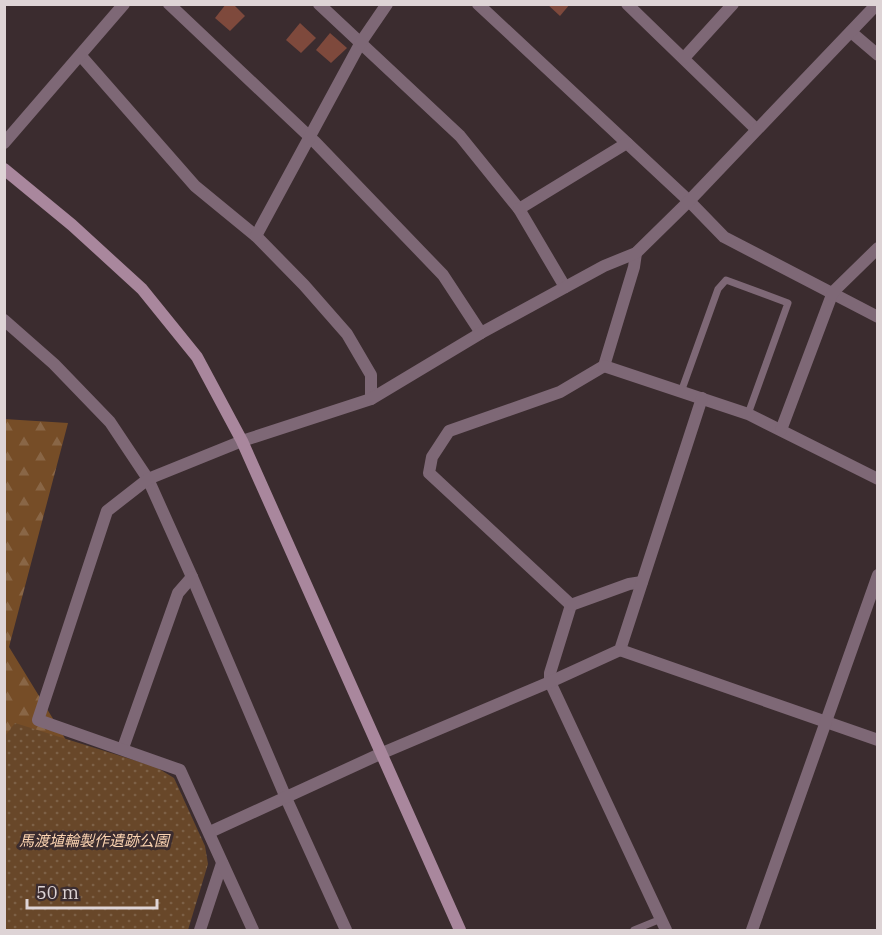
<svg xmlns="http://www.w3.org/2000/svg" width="882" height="935" font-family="'IBM Plex Serif','Noto Sans JP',serif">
  <defs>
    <pattern id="forest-firs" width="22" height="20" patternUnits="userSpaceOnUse" patternTransform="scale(1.5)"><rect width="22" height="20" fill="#764d27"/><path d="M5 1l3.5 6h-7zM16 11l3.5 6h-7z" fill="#896646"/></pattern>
    <pattern id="park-dots" width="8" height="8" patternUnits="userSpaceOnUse" patternTransform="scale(1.5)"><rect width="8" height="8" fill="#684729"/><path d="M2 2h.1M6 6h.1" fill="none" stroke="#7d6147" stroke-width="1.8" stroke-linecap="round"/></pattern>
  </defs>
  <rect width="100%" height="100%" fill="#3b2c2f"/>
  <polygon fill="url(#forest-firs)" points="4,419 68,423 9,647 115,820 5,930"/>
  <polygon fill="url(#park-dots)" points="15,723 156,767 174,778 205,846 208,864 188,930 5,930 5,736"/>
  <g fill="#7e493c">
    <polygon points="226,4 233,4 245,16 230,31 215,18"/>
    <polygon points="547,4 570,4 560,16"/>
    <polygon points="300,23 316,38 301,53 286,40"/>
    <polygon points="330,33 347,48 331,63 316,50"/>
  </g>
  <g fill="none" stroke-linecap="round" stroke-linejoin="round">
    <g stroke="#7e6876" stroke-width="7">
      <polyline points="681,392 718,289 726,280 788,303 748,414"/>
      <polyline points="634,930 661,919"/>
    </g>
    <g stroke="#7e6876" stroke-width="12">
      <polyline points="169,4 314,141 443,275 481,333"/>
      <polyline points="319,4 460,136 519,209 565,287"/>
      <polyline points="478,4 689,201 724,237 878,317"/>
      <polyline points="627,4 756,129"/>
      <polyline points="851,32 878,55"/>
      <polyline points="81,56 195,186 256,236 304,285 347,334 371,375 371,399"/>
      <polyline points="684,58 733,4"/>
      <polyline points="4,143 124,4"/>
      <polyline points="519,209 627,143"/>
      <polyline points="256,236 361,42 387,4"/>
      <polyline points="636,253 634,267 604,366 560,392 449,431 432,457 429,473 571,605 550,673 550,682 666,930"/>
      <polyline points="4,320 54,364 110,422 148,479 192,577 286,798 346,930"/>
      <polyline points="604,366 748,414 878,479"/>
      <polyline points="781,430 833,292 878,248"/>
      <polyline points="571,605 629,584 642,582"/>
      <polyline points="620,650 878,740"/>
      <polyline points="123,748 178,593 192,577"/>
      <polyline points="210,832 380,754 550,682 620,650 702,398"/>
      <polyline points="200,930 222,863"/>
      <polyline points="253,930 180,770 38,720 107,511 148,479 242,441 371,399 481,333 604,266 636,253 689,201 877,4"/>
      <polyline points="752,930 878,575"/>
    </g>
    <polyline stroke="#a9879d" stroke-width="12" points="4,169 72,225 142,289 197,357 242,441 460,930"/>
  </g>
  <g text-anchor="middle" stroke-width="6" stroke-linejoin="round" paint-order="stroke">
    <g font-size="15" font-style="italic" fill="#fad2b0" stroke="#3b2c2f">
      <text x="94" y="846">馬渡埴輪製作遺跡公園</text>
    </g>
  </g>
  <rect width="882" height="935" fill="none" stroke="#ded4d6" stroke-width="12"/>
  <path d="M27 899v9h130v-9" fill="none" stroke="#ded4d6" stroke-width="3"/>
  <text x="36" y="899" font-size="18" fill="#ded4d6" stroke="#3b2c2f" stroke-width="4.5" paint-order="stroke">50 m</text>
</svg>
